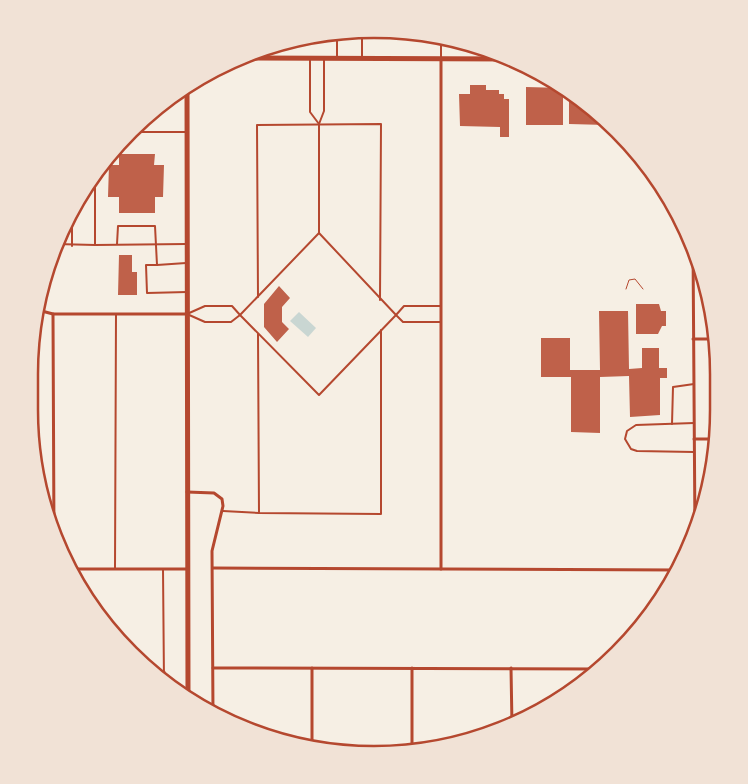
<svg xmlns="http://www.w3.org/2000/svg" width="748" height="784" font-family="Montserrat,sans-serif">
  <rect width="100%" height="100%" fill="#f6efe4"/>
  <polygon fill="#c9d6d2" points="299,312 316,328 308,337 290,321"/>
  <g fill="#bf614a">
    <polygon points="374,30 397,30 420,33 419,37 374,36"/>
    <polygon points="470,85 486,85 486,90 499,90 499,94 504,94 504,99 509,99 509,137 500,137 500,127 460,126 459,94 470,94"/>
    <polygon points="526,87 563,88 563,125 526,125"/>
    <polygon points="569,91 584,100 606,121 606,125 569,124"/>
    <polygon points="119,154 155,154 154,165 164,165 163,197 155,197 155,213 119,213 119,197 108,197 109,165 119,165"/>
    <polygon points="119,255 132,255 132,272 137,272 137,295 118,295"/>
    <polygon points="279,286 290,298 282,307 282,322 289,329 277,342 264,327 264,304"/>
    <polygon points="636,304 659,304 661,311 666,311 666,326 662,326 658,334 636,334"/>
    <polygon points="599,311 628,311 629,369 642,368 642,348 659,348 659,368 667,368 667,378 660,378 660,415 630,417 629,376 600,377 600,433 571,432 571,377 541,377 541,338 570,338 570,370 600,370"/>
  </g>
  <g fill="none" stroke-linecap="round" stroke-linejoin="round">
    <polyline stroke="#b5482f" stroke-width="1" points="626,289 629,280 635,279 643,289"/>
    <g stroke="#b5482f" stroke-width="2">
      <polyline points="362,31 362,56"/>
      <polyline points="337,57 337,31"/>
      <polyline points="261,58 261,48"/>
      <polyline points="310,59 310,112 319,124"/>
      <polyline points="441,59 441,37"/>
      <polyline points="130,132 186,132"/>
      <polyline points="72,209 72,246"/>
      <polygon points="319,233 396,315 319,395 240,315"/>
      <polyline points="319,233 319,124 324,111 324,59"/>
      <polyline points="56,244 95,245 95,172"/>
      <polyline points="117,244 118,226 155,226 157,265 186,263"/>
      <polyline points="95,245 186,244"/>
      <polyline points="157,265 146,265 147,293 187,292"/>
      <polyline points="258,297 257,125 381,124 380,300"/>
      <polygon points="205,306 232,306 240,315 231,322 205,322 187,314"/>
      <polyline points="441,306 404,306 396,315 403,322 441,322"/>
      <polyline points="258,334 259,513 381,514 381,330"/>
      <polyline points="672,424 673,387 694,384"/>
      <polyline points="694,452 637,451 631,449 625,439 627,431 636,425 694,423"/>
      <polyline points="223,511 259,513"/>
      <polyline points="115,569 116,314"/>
      <polyline points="163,569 164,682"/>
    </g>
    <g stroke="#b5482f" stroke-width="3">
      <polyline points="441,59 441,569"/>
      <polyline points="693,246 695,535"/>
      <polyline points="38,310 53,314 187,314"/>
      <polyline points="53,314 54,539"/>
      <polyline points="693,339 716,339"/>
      <polyline points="694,439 714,439"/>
      <polyline points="187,492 214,493 222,499 223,506 212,551 213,714"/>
      <polyline points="213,568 678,570"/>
      <polyline points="71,569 187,569"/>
      <polyline points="213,668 599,669"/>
      <polyline points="312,668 312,748"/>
      <polyline points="412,668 412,752"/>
      <polyline points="511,668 512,725"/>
      <polyline points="149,672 164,672"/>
    </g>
    <g stroke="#b5482f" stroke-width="5">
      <polyline points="240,58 511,59"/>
      <polyline points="187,86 188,699"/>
    </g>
  </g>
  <path d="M0 0H748V784H0ZM374 38H374A336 336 0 0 1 710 374V410A336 336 0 0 1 374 746H374A336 336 0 0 1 38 410V374A336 336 0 0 1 374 38Z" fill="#f1e2d6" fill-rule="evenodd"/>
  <path fill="none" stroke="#b5482f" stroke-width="2.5" d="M374 38H374A336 336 0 0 1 710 374V410A336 336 0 0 1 374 746H374A336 336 0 0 1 38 410V374A336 336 0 0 1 374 38Z"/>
</svg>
